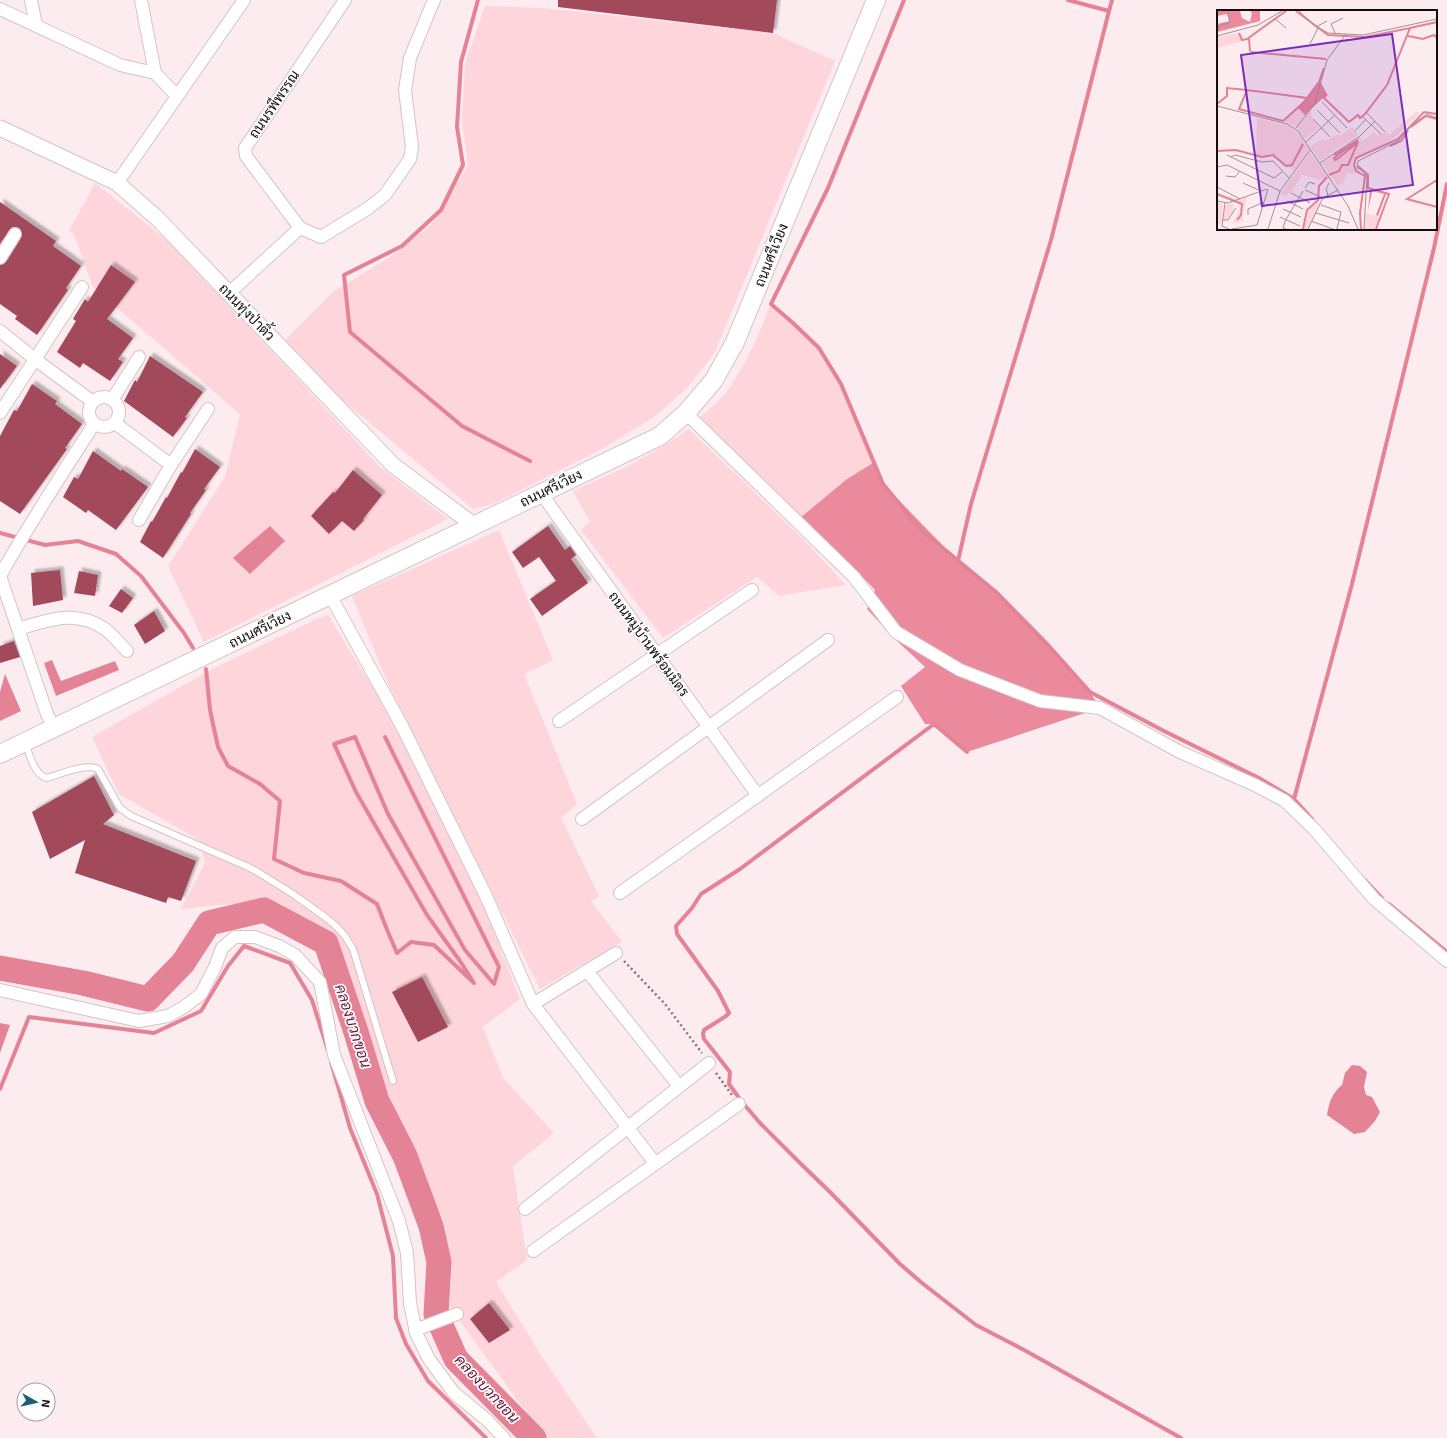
<svg xmlns="http://www.w3.org/2000/svg" width="1447" height="1438" font-family="'Exo 2',Sarabun,sans-serif">
  <defs>
    <filter id="shadow"><feDropShadow dx="3.5" dy="-3.5" stdDeviation="1" flood-color="#0004"/></filter>
  </defs>
  <rect width="100%" height="100%" fill="#fcecef"/>
  <g fill="#fdd5db">
    <polygon points="485,6 543,8 773,33 835,61 715,352 687,388 654,417 600,450 493,504 473,509 329,389 285,340 334,291 390,257 431,225 468,166 462,120 465,64"/>
    <polygon points="95,183 163,237 280,360 381,468 448,519 204,642 168,566 225,477 240,414 93,287 74,234 69,231"/>
    <path d="M771 304 819 348 841 384 873 463 847 479 800 518 699 418C708 410 719 402 726 392 746 366 759 334 771 304Z"/>
    <polygon points="689,429 805,541 846,585 779,596 757,577 663,638 581,530 590,522 573,491 624,468 659,449"/>
    <polygon points="499,530 553,660 524,674 577,804 561,818 599,896 591,901 622,942 540,989 388,684 352,596"/>
    <polygon points="328,615 409,747 467,862 520,999 483,1027 503,1078 554,1133 513,1166 527,1260 496,1282 542,1357 597,1438 545,1438 449,1306 452,1266 443,1219 416,1164 358,1014 341,946 279,903 216,905 181,909 205,863 199,840 119,794 92,737 212,669 319,618"/>
  </g>
  <polygon fill="#eb8a9c" points="873,463 883,484 958,561 996,592 1090,692 1100,708 967,752 934,724 925,724 901,686 925,667 896,640 867,609 875,590 845,559 800,518 847,479"/>
  <g fill="#e48396">
    <polygon points="270,526 285,541 250,574 233,558"/>
    <polygon points="52,660 61,681 115,661 119,670 56,696 44,663"/>
    <polygon points="5,674 21,711 0,721 0,692"/>
    <polygon points="0,1023 10,1025 0,1053"/>
    <path d="M1352 1065 1360 1066 1367 1072 1364 1087 1366 1095 1372 1097 1380 1112 1375 1121 1365 1132 1354 1134 1327 1115C1329 1103 1332 1093 1342 1085L1345 1073Z"/>
  </g>
  <g fill="none" stroke-linecap="round" stroke-linejoin="round">
    <g stroke="#e48396" stroke-width="4">
      <polyline points="478,0 461,62 457,127 463,165 441,210 402,246 344,275 350,332 462,426 530,461"/>
      <polyline points="904,0 828,188 771,304 793,323 819,348 841,384 883,484 921,530 996,592 1048,645 1090,692 1164,731 1259,778 1294,799 1312,819"/>
      <polyline points="1109,11 1112,0"/>
      <polyline points="0,533 45,545 78,541 116,554 141,576 184,633 193,648"/>
      <polyline points="958,561 971,504 1051,240 1109,11 1068,0"/>
      <polyline points="206,669 210,710 218,747 228,766 260,784 280,801 274,859 304,873 341,881 377,904 388,932 397,953 411,942 434,945 474,983 460,961 427,915 356,792 334,744 355,737 388,814 465,950 494,984 499,967 385,737"/>
      <polyline points="967,752 934,724 740,869 701,894 692,908 676,926 677,934 718,991 729,1013 726,1016 704,1030 703,1034 704,1039 730,1072 729,1084 742,1102 760,1123 802,1165 830,1192 900,1264 922,1283 976,1325 1026,1351 1181,1438"/>
      <polyline points="1294,799 1352,584 1434,248 1447,184"/>
      <polyline points="1365,880 1382,898"/>
      <polyline points="1389,904 1447,952"/>
      <polyline points="331,1062 350,1128 377,1194 393,1256 396,1318 406,1344 428,1381 486,1438"/>
      <polyline points="0,1089 29,1017 154,1033 201,1011 228,966 244,946 290,963 312,1000 328,1051"/>
    </g>
    <polyline stroke="#e48396" stroke-width="25" points="0,968 83,983 148,999 183,963 209,923 264,910 326,943 356,1032 377,1101 405,1156 431,1226 439,1262 436,1314 456,1359 534,1438"/>
  </g>
  <g fill="#a2485c" filter="url(#shadow)">
    <polygon points="558,0 777,0 773,33 558,7"/>
    <polygon points="0,202 56,241 53,246 81,266 66,288 68,290 37,335 15,319 17,316 0,304 0,265 6,262 21,238 22,234 19,228 12,227 0,244"/>
    <polygon points="111,265 135,282 107,319 133,338 118,359 123,362 110,381 83,363 80,368 57,352 76,321 73,319 85,299 88,302"/>
    <polygon points="0,354 17,366 0,389"/>
    <polygon points="150,356 203,392 185,417 187,418 173,437 124,401 135,380 137,382"/>
    <polygon points="32,384 57,401 55,404 82,424 65,448 67,449 20,514 0,501 0,436 14,410 17,411"/>
    <polygon points="195,449 220,467 204,489 206,490 190,513 191,514 163,558 140,542 151,521 152,522 166,497 167,498 181,472 182,473"/>
    <polygon points="93,451 121,471 122,469 148,487 116,530 88,510 86,513 63,497 74,477 78,479"/>
    <polygon points="353,470 382,495 363,519 364,520 354,531 342,521 329,534 311,516 333,492 335,493"/>
    <polygon points="548,526 565,550 570,546 576,555 571,559 588,583 542,616 530,599 556,581 539,557 523,568 512,552"/>
    <polygon points="60,570 63,600 33,606 31,573"/>
    <polygon points="79,571 98,575 95,596 74,593"/>
    <polygon points="121,589 133,598 122,613 109,606"/>
    <polygon points="154,611 165,631 145,644 134,625"/>
    <polygon points="14,641 20,657 0,663 0,646"/>
    <polygon points="94,776 114,815 103,824 196,861 181,901 168,897 166,903 75,873 85,840 50,859 32,812"/>
    <polygon points="422,977 448,1027 418,1042 392,992"/>
    <polygon points="489,1303 510,1330 489,1343 470,1319"/>
  </g>
  <g fill="none" stroke-linecap="round" stroke-linejoin="round">
    <defs>
      <path id="service" d="M25 743C30 755 34 775 47 778 60 774 87 763 98 769L120 808 131 816 246 866 256 871 293 894 325 917 336 926 345 936 353 949 393 1081"/>
      <g id="minor">
        <polyline points="31,0 36,25"/>
        <polyline points="141,0 155,73 177,96"/>
        <polyline points="345,0 245,148 246,156 300,228 321,237 367,209 385,195 410,159 412,147 405,90 410,58 434,0"/>
        <polyline points="0,9 120,65 155,73"/>
        <polyline points="117,183 244,0"/>
        <polyline points="0,258 15,234"/>
        <polyline points="229,293 300,228"/>
        <polyline points="0,331 36,360 93,402"/>
        <circle cx="104" cy="412" r="15"/>
        <polyline points="112,400 139,357"/>
        <polyline points="0,413 82,287"/>
        <polyline points="686,413 854,577 896,632 960,670 1040,701 1100,708 1180,752 1255,785 1285,801 1315,830 1374,899 1447,961"/>
        <polyline points="115,423 171,465 139,520"/>
        <polyline points="171,465 208,409"/>
        <polyline points="541,493 758,796"/>
        <path d="M0 576C29 524 62 474 94 424"/>
        <polyline points="0,576 47,714 54,728"/>
        <polyline points="330,595 402,726 486,896 533,1004 655,1163"/>
        <path d="M18 629C49 620 76 609 105 629 113 635 120 644 127 651"/>
        <polyline points="559,721 752,590"/>
        <polyline points="582,819 828,640"/>
        <polyline points="620,893 897,697"/>
        <polyline points="587,971 679,1086"/>
        <polyline points="0,990 139,1021 168,1016 184,1007 201,994 215,967 222,948 235,937 255,937 279,946 295,955 320,982 334,1055 399,1221 407,1253 410,1303 416,1333 429,1359 454,1393 487,1420 504,1438"/>
        <polyline points="533,1004 616,953"/>
        <polyline points="525,1209 709,1063"/>
        <polyline points="533,1251 739,1104"/>
        <polyline points="415,1330 457,1314"/>
      </g>
      <polyline id="tertiary" points="0,128 117,183 158,219 393,465 475,526"/>
      <polyline id="secondary" points="0,754 660,436 686,413 714,380 735,342 876,0"/>
    </defs>
    <use href="#service" stroke="#d4c4c6" stroke-width="8"/>
    <use href="#minor" stroke="#d4c4c6" stroke-width="14"/>
    <use href="#tertiary" stroke="#d4c4c6" stroke-width="17"/>
    <use href="#secondary" stroke="#d4c4c6" stroke-width="20"/>
    <g stroke="#7f7576" stroke-width="2.5" stroke-dasharray="2 3" stroke-linecap="butt">
      <polyline points="624,961 665,1004 702,1053"/>
      <polyline points="716,1073 732,1095"/>
    </g>
    <use href="#service" stroke="#fff" stroke-width="6"/>
    <use href="#minor" stroke="#fff" stroke-width="12"/>
    <use href="#tertiary" stroke="#fff" stroke-width="15"/>
    <use href="#secondary" stroke="#fff" stroke-width="18"/>
  </g>
  <g text-anchor="middle" stroke-width="3.5" stroke-linejoin="round" paint-order="stroke">
    <g font-size="14" fill="#130e0e" stroke="#fefefe">
      <text transform="translate(274 104) rotate(-56)" y="5">ถนนรพีพรรณ</text>
      <text transform="translate(771 255) rotate(-68)" y="5">ถนนศรีเวียง</text>
      <text transform="translate(247 312) rotate(46)" y="5">ถนนทุ่งป่าติ้ว</text>
      <text transform="translate(551 488) rotate(-26)" y="5">ถนนศรีเวียง</text>
      <text transform="translate(260 629) rotate(-26)" y="5">ถนนศรีเวียง</text>
      <text transform="translate(649 644) rotate(54)" y="5">ถนนหมู่บ้านพร้อมมิตร</text>
    </g>
    <g font-size="15" font-style="italic" fill="#6d1630" stroke="#fefefe">
      <text transform="translate(353 1026) rotate(72)" y="5">คลองบวกขอน</text>
      <text transform="translate(487 1389) rotate(47)" y="5">คลองบวกขอน</text>
    </g>
  </g>
  <g transform="translate(1217 10)">
    <rect width="220" height="220" fill="#fcecef"/>
    <path d="M22 23 26 31 0 38V27ZM81 98 88 105 79 117 66 111ZM94 99 95 109 102 118 88 129 80 118ZM200 101 202 104 175 130 139 147 136 154 138 164 130 163 127 172 121 176 105 153 142 127 146 131 156 122 160 125 169 123 172 125ZM40 108 72 116 84 127 92 139 77 161 56 145H39ZM135 117 141 125 103 151 93 136 106 129 108 131 121 124 123 126ZM93 142 110 166 102 170 85 165 74 182 69 186 63 184ZM0 183 21 190 30 187 25 206 27 210 15 214 25 196ZM103 188V196L90 219H87L92 199ZM0 192 6 195 4 214 0 213ZM16 193 17 201 9 210 7 209 8 196ZM149 203 162 207 158 219H148Z" fill="#fdd5db"/>
    <path d="M0 1H23L25 8 33 12 35 3 33 1H43V11L0 22V14L12 11 10 4 0 6ZM103 71 110 84 88 105 81 98Z" fill="#eb8a9c"/>
    <path d="M153 180 169 184 161 206 159 205 167 184 155 181 151 201Z" fill="#e48396"/>
    <path fill="none" stroke="#e48396" stroke-width="2" d="M79 1 111 25 148 27 193 18 170 75 148 104 143 108 141 105 132 112 107 88 110 84M193 18 220 12M22 23 25 30 30 29 69 1M191 26 206 29 217 25 220 28M32 29 33 41M33 42 109 49M90 88 30 80 22 99 66 111 87 92 102 72 107 58M0 94 10 86V78L30 80M194 117 209 106 220 109M173 136 184 131 191 121M0 141 19 140 45 147 56 145 69 156 75 155 86 134M141 156 151 165V178L172 184 159 219M112 165 122 161 125 155H131L141 132 123 147 118 150 117 148 141 130 117 145M220 170 190 189 220 197M0 184 25 194 24 205 20 210M86 219 90 200 101 190 102 176 110 167M144 219 143 203 148 166 139 161 137 155 139 148 181 129 207 102 220 104"/>
    <path fill="none" stroke="#9f9395" stroke-width="1" d="M82 1 98 16 111 23 146 25 220 9M57 8 69 18M99 17 110 11M0 20 4 15 13 13 11 1M118 23 114 14 126 8M0 26 41 15 65 1M93 34 101 18M105 92 130 118M0 96 70 114 81 121 131 196 141 219M100 100 123 123M150 103 168 122M146 107 164 124M96 109 113 127M79 118 98 93 110 50 129 24M138 121 149 109M89 132 118 105M10 145 57 168 65 162M14 147 18 145 45 152 56 151 72 168M103 153 143 126 158 111M0 157 10 155 63 181M9 166 18 167 23 161M26 173 44 181M0 177 23 189M88 178 92 172 98 174M88 180 106 188M74 183 93 193M111 185 109 179 112 173M0 191 11 193 50 179M70 191 86 199M8 193 5 216 12 219M104 195 124 202 120 219M66 199 84 207M99 203 132 213M31 205V199L47 192M63 207 83 216M5 210H11L19 198M94 211 116 219M15 219 40 215 51 179M51 219 63 181 93 140M69 219 66 218 68 211 86 181M91 219 106 188 121 180M147 219 150 167 146 161 140 158 141 151 181 131 196 114 210 104 220 108"/>
    <path fill="#7b2cbf" fill-opacity="0.15" stroke="#7b2cbf" stroke-width="2" d="M175 24 196 175 45 196 24 45Z"/>
    <rect width="220" height="220" fill="none" stroke="#130e0e" stroke-width="2"/>
  </g>
  <g transform="translate(36 1402) rotate(98)"><circle r="19" fill="#fefefe" stroke="#a09e9e"/>
  <path d="M0-3L7 15L0 10L-7 15Z" fill="#1a6072"/>
  <text y="-6" font-size="11" font-weight="bold" text-anchor="middle" fill="#130e0e">N</text>
  </g>
</svg>
